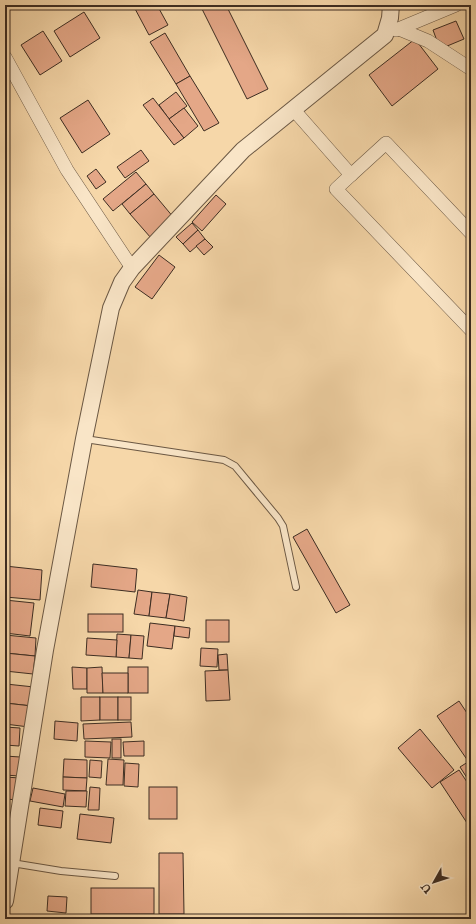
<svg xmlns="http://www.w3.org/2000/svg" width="476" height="924" font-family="'IM FELL English',serif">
  <rect width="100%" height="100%" fill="#f6d7a9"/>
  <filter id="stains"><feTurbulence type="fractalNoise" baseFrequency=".005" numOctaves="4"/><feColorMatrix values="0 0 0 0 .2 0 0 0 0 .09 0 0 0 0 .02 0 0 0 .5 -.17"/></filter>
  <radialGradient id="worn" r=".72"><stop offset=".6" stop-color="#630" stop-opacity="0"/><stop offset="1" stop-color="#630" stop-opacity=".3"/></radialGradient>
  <g fill="#e4a787" stroke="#3d2d22">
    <polygon points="133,5 157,5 168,25 149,35"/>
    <polygon points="210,5 226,5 268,89 247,99 202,9"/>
    <polygon points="84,12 100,38 70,57 54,31"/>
    <polygon points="456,21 464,39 440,49 433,30"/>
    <polygon points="43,31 62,61 40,75 21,45"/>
    <polygon points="165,33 190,76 176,84 150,42"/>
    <polygon points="415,39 438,69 392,106 369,75"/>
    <polygon points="190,76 219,123 204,131 176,84"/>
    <polygon points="176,92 187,106 169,119 159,105"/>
    <polygon points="153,98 184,138 174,145 143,105"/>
    <polygon points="88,100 110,134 82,153 60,118"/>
    <polygon points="184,108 198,126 184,138 169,119"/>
    <polygon points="141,150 149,161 125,178 117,167"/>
    <polygon points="96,169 106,182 96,189 87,176"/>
    <polygon points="136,172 146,184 113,211 103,199"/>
    <polygon points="146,184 154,194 130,214 122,204"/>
    <polygon points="154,194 174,218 151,238 130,214"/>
    <polygon points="216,195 226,204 202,231 192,222"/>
    <polygon points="192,223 198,230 183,244 176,237"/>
    <polygon points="198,230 205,239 190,252 183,244"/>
    <polygon points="205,239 213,247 204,255 196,246"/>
    <polygon points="159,255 175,267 152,299 135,287"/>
    <polygon points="307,529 350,605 336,613 293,537"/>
    <polygon points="93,564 137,569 135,592 91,587"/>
    <polygon points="5,566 42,570 40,600 5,597"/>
    <polygon points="138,590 152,592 149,616 134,614"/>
    <polygon points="152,592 170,594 166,618 149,616"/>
    <polygon points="170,594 187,597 184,621 166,618"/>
    <polygon points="5,600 34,603 30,636 5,633"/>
    <rect x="88" y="614" width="35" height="18"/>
    <rect x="206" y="620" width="23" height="22"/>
    <polygon points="150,623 175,626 172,649 147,646"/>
    <polygon points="175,626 190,628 189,638 174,636"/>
    <polygon points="117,634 131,635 129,658 116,657"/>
    <polygon points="5,635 36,638 35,656 5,653"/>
    <polygon points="131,635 144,636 142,659 129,658"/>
    <polygon points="87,638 117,640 116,657 86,655"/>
    <polygon points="201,648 218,649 217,667 200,666"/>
    <polygon points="5,653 35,656 33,674 5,671"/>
    <polygon points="227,654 228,670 219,670 218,655"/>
    <polygon points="72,667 87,668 87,689 73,689"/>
    <polygon points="102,667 103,693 87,693 87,668"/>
    <rect x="128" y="667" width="20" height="26"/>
    <polygon points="228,670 230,700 206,701 205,671"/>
    <polygon points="102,673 128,673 128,693 103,693"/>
    <polygon points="6,684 34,687 32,706 5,703"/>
    <polygon points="81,697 100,697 100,720 81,721"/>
    <rect x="100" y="697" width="18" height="23"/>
    <rect x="118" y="697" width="13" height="23"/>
    <polygon points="459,701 471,719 471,759 468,761 437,716"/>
    <polygon points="5,703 32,706 29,727 5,724"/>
    <polygon points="55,721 78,723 77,741 54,739"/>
    <polygon points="131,722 132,737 84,739 83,724"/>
    <polygon points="5,727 20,728 19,746 5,745"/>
    <polygon points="420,729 454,770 432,788 398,748"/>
    <rect x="112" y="739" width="9" height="19"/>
    <polygon points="85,741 111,742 110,758 85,757"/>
    <polygon points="144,741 144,756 124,756 123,742"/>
    <polygon points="5,756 20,757 19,776 5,775"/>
    <polygon points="64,759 87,760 87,778 63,777"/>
    <polygon points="108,759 124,760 123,785 106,785"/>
    <polygon points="90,760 102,761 101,778 89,777"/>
    <polygon points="471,760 471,784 460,767"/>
    <polygon points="125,763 139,764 138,787 124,786"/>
    <polygon points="459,770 471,788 471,829 440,782"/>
    <polygon points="5,777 20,778 19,800 5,799"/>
    <polygon points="63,777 87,778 86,791 63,790"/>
    <polygon points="90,787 100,788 99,810 88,810"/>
    <rect x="149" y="787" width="28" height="32"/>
    <polygon points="33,788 65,794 63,807 30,801"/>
    <polygon points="66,791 87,791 86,807 65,806"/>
    <polygon points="40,808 63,811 61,828 38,825"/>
    <polygon points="80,814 114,818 111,843 77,839"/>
    <polygon points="159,853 183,853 184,914 159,914"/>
    <rect x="91" y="888" width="63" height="26"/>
    <polygon points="48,896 67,897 66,913 47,911"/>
  </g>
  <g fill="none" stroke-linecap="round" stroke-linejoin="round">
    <defs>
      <g id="service">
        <polyline points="85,439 224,460 235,466 278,518 283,526 296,587"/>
        <polyline points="12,863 61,871 115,876"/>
      </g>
      <g id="minor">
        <polyline points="399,29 428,41 471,69"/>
        <polyline points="396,30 456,5"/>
        <polyline points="5,57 67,170 132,268"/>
        <polyline points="293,109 351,175 336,189 471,330"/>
        <polyline points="351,175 386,143 471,233"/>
      </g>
      <polyline id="tertiary" points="5,901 45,650 84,439 111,308 122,282 132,268 243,150 385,35 390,18 391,5"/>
    </defs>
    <use href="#service" stroke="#6b5844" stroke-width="8"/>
    <use href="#minor" stroke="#6b5844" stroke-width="14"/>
    <use href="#tertiary" stroke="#6b5844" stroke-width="18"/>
    <use href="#service" stroke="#f9e5c7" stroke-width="6"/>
    <use href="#minor" stroke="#f9e5c7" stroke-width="13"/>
    <use href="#tertiary" stroke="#f9e5c7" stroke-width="16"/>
  </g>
  <rect width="476" height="924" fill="none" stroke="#f6d7a9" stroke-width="20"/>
  <rect x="6" y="6" width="464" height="912" fill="none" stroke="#3d2d22" stroke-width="2"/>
  <rect x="10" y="10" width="456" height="904" fill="none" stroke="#3d2d22"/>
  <g transform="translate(434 882) rotate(231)" stroke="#f9e5c7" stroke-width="3" paint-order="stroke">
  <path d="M0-3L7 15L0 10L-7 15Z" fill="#3d2d22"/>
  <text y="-6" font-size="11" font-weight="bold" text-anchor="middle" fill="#3d2d22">U</text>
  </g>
  <rect width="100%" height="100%" filter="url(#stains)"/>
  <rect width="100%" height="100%" fill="url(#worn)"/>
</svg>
